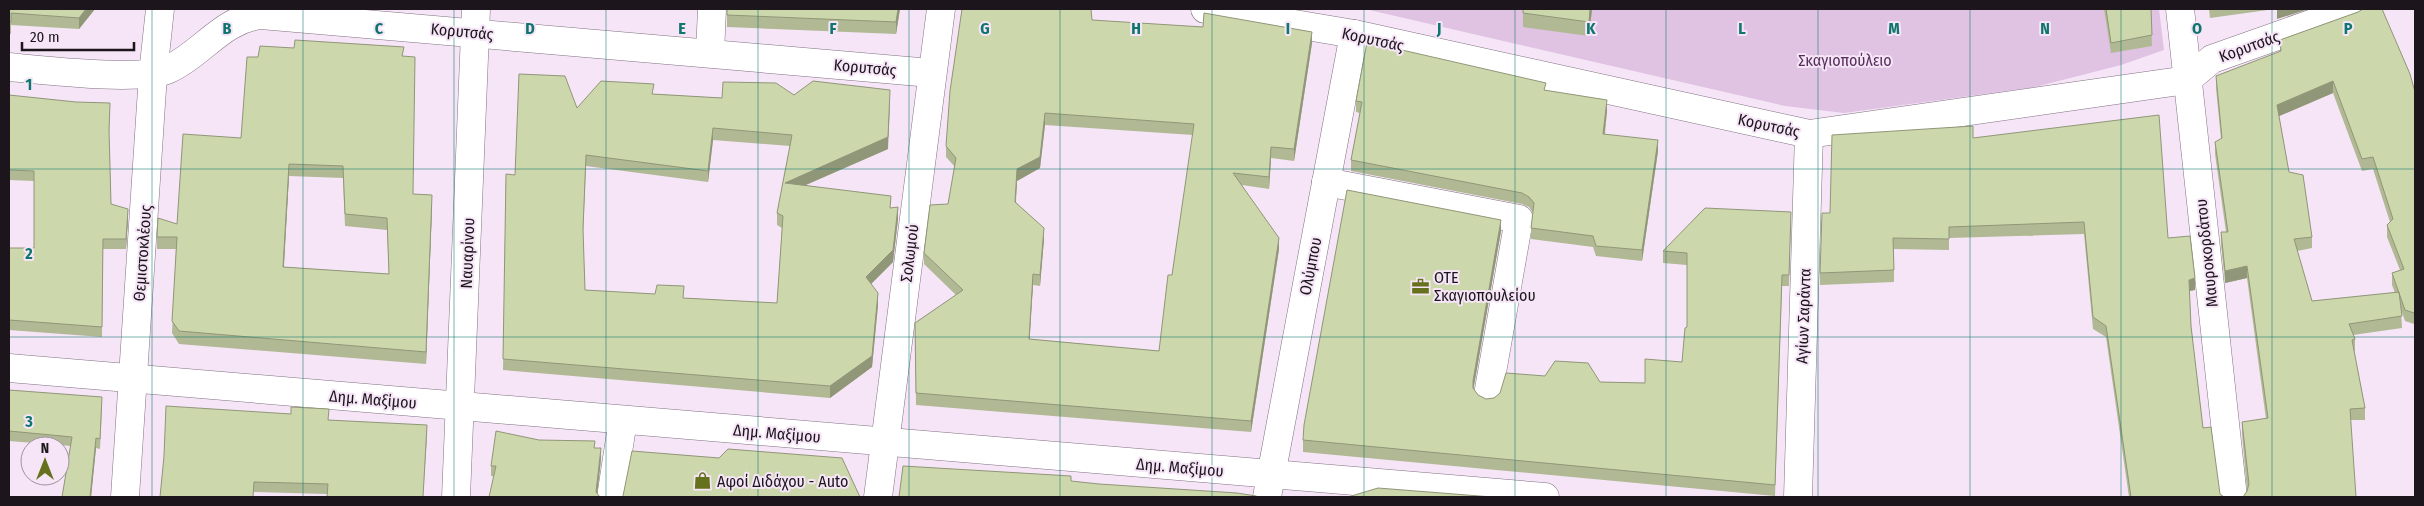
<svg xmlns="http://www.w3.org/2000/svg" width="2424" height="506" font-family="'Fira Sans Condensed',sans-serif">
  <rect width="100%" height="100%" fill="#f6e5f7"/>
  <polygon fill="#e0c2e2" points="1365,9 2159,9 2164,50 2121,65 2035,87 1844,113 1785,106"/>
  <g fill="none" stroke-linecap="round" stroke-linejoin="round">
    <defs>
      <g id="minor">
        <polyline points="1205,9 1354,34 1809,134 2187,80 2212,59 2353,9"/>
        <polyline points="2180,9 2233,497"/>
        <polyline points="710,53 712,9"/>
        <path d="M9 67C42 70 143 82 169 69 202 54 222 19 261 15L931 73"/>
        <polyline points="1326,182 1519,219 1488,395"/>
        <polyline points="9,368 1545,497"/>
        <polyline points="125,497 153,74 160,9"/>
        <polyline points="456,497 476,9"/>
        <polyline points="611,497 623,420"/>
        <polyline points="1267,497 1354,34"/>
        <polyline points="1798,497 1809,134"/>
      </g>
      <polyline id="major" points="878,497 941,9"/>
    </defs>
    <use href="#minor" stroke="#817282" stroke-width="29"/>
    <use href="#major" stroke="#817282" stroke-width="29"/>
    <use href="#minor" stroke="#fff" stroke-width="28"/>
    <use href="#major" stroke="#fff" stroke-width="28"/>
  </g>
  <g fill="#b0b994" fill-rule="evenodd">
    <polygon points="9,9 95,9 79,29 11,25 11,34 9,34"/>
    <polygon points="644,9 668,9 668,10"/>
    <polygon points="727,9 900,9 896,34 727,27"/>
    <polygon points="1592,9 1589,36 1523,27 1523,13"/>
    <polygon points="2104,9 2151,9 2152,46 2111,53"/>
    <polygon points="2209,9 2275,9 2210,18"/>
    <path d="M2358 12 2415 92V327L2414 324 2405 321 2401 309 2402 328 2353 335 2355 339V351H2354L2365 408V420H2350L2247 491 2242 434V422L2266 419 2247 278 2225 283 2221 244V232H2226L2215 154V142L2221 139 2216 88V76L2280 52V40ZM2333 93 2362 171 2373 169 2390 222 2387 225V237L2400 270 2392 273V285L2395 293 2312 301 2297 251 2312 248V237L2289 172 2279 116Z"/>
    <path d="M1092 20 1312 43 1294 161 1271 158 1269 189 1242 185 1279 249 1251 432 916 405 915 323 956 295 924 264V253L948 204 955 167 946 157V146ZM1045 125 1193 135 1172 275 1159 351 1029 339 1033 285 1040 286 1044 239 1016 202 1017 181 1040 168Z"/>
    <path d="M294 48 404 56 413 194 432 207 426 364 179 344 172 333 176 249H157V237L177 224 241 138 258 57ZM289 176 343 178 345 226 387 230 389 274 284 267Z"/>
    <polygon points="1546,91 1607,111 1605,134 1658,151 1642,261 1596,256 1593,247 1531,239 1531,228 1533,213 1529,207 1522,204 1351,171 1351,160 1360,113 1356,112 1356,101"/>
    <path d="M654 94 722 98 794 95 888 149 806 185 891 208 898 219 893 262 871 284 878 305 872 367 830 398 503 370 506 174 515 175 577 108ZM713 140 790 146 777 213V225L782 228 777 303 684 298 585 290 583 236 586 166 708 182Z"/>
    <polygon points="9,95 110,113 109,137 111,204 128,219 126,249 103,249 102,337 9,330 9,248 34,248 34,181 9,180"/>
    <polygon points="1973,138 2168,238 2195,290 2189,291 2191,326 2203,428 2220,494 2224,497 2129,497 2106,337 2093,329 2084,234 1949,238 1949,250 1894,249 1894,282 1820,285 1820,273 1830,213"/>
    <polygon points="1791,212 1789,286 1782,286 1775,496 1303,452 1303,440 1501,231 1473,388 1478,395 1486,399 1600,382 1645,383 1682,362 1687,327 1687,265 1663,263 1663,251"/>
    <polygon points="9,390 102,406 100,449 96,448 91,497 62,497 71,446 9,441"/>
    <polygon points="291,414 427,435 327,494 254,492 160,497"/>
    <polygon points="539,440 595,448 601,459 597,493 491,476 491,466"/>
  </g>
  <g fill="#909678">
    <polygon points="86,9 95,9 79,29 79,18"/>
    <polygon points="898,9 900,9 896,34 896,22"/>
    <polygon points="1590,9 1592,9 1589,36 1589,22"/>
    <polygon points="2277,9 2309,9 2277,19"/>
    <polygon points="1312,32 1312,43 1294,161 1294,149"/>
    <polygon points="2333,81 2333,93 2277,117 2277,105"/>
    <polygon points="1607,100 1607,111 1603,145 1603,134"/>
    <polygon points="890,102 888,149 785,194 785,183"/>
    <polygon points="1045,113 1045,125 1040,168 1017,181 1015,213 1015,202 1017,169"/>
    <polygon points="713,128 713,140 708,182 708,171"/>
    <polygon points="1658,140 1658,151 1642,261 1642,250"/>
    <polygon points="1271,147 1271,158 1269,189 1269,177"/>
    <polygon points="289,164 289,176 283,280 283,267"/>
    <polygon points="432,195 432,207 426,364 426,352"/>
    <polygon points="898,207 898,219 893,262 866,289 866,277"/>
    <polygon points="128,209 128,219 126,249 126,239"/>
    <polygon points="1501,220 1501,231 1473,392 1473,381"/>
    <polygon points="1044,228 1044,239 1040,286 1040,275"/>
    <polygon points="1279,238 1279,249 1251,432 1251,421"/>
    <polygon points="2247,266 2247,278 2225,283 2225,271"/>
    <polygon points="1033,274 1033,285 1029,350 1029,339"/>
    <polygon points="2195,278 2195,290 2189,291 2189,280"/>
    <polygon points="878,293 878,305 872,367 830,398 830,386"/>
    <polygon points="427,425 427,435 423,497"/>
    <polygon points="96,438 96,448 91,497 90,497"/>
    <polygon points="601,448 601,459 597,497 596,492"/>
  </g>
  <g fill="#cdd7ac" stroke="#909678" fill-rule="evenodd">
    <polygon points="9,9 86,9 79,18 11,13 11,22 9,22"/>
    <polygon points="727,9 898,9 896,22 727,15"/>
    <path d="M962 9H1091L1092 20 1203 27 1204 13 1312 32 1294 149 1271 147 1269 177 1233 173 1279 238 1251 421 916 393 915 323 963 290 924 253 930 205 948 204 956 158 946 146 950 91ZM1045 113 1194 124 1172 275H1168L1159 351 1029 339 1033 274 1040 275 1044 228 1015 202 1017 169 1040 157Z"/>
    <polygon points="1523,9 1590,9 1589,22 1523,13"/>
    <polygon points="2106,9 2151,9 2152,35 2111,43"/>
    <polygon points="2363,9 2382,9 2410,74 2415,92 2415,315 2414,313 2405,310 2392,273 2404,269 2387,225 2393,219 2373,157 2362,159 2333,81 2277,105 2289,172 2303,175 2312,237 2294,239 2312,301 2399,292 2402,316 2349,324 2355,339 2352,340 2365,408 2350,409 2356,497 2243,497 2247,491 2249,484 2242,422 2268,418 2247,266 2225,271 2221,232 2228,232 2215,142 2222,138 2216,76 2281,51 2280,40 2358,12"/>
    <path d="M295 40 404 47 402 56 415 57 413 194 432 195 426 352 179 331 172 321 177 237H157L158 218 177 224 183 134 241 138 247 57H258L260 46 294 48ZM289 164 343 166 345 214 387 218 389 274 283 267Z"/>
    <polygon points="1367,42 1546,83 1544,90 1607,100 1603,134 1658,140 1642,250 1596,246 1593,236 1531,228 1534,203 1529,197 1522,193 1351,160 1362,102 1356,101"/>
    <path d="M519 74 565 76 577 108 601 81 654 84 652 94 722 98 723 82 776 83 794 95 813 81 890 90 888 137 785 183 891 196 890 208 898 207 893 250 866 277 878 293 872 356 830 386 503 359 506 174 515 175ZM713 128 792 135 777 213 783 216 777 303 683 298 684 286 657 285 655 294 585 290 583 229 586 155 708 171Z"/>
    <polygon points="9,95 76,102 110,103 109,130 111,204 128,209 126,239 103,239 102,327 9,320 9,248 34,248 34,171 9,170"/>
    <polygon points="2159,115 2168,238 2190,236 2195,278 2189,280 2191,326 2203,428 2211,427 2220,494 2224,497 2131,497 2106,326 2093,317 2084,222 1949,227 1949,239 1893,238 1894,270 1820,273 1822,213 1830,213 1832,135 1973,126 1973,138"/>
    <polygon points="1347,190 1501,220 1473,381 1473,388 1478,395 1486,399 1494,398 1500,393 1506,373 1545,376 1555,361 1588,363 1600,382 1645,383 1645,359 1682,362 1685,328 1687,327 1687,253 1663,251 1705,208 1791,212 1789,275 1782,275 1775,485 1303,440 1304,425"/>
    <polygon points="9,390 102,397 100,439 96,438 90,497 62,497 72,437 9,431"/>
    <polygon points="166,406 291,414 291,407 329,409 328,420 427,425 423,497 327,497 328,484 254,482 253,497 160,497 164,456"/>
    <polygon points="496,431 539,440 595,441 594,448 601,448 596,492 600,497 489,497 496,466 491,466"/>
    <polygon points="728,449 842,458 860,497 622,497 623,496 632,451 719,458"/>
    <polygon points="903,466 1071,476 1071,481 1099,484 1237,493 1256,496 1258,497 899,497"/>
    <polygon points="1378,488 1492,497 1348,497"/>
  </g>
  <path fill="none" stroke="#0f766e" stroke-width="1" stroke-opacity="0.55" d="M152 9V497M303 9V497M454 9V497M606 9V497M758 9V497M909 9V497M1060 9V497M1212 9V497M1364 9V497M1515 9V497M1666 9V497M1818 9V497M1970 9V497M2121 9V497M2272 9V497M9 169H2415M9 337H2415"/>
  <defs>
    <symbol id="office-bare" viewBox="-9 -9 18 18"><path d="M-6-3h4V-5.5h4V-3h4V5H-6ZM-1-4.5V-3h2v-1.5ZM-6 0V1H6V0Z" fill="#65711c" stroke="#f6e5f7" stroke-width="2.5" paint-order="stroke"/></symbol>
    <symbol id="shop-bare" viewBox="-9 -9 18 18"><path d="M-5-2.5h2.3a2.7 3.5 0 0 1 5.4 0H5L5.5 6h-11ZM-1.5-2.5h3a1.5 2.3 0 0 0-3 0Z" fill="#65711c" stroke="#f6e5f7" stroke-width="2.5" paint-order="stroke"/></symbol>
  </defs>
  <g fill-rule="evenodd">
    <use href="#office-bare" x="1408" y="274" width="25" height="25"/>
    <use href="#shop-bare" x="690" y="468" width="25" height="25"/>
  </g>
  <g text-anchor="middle" stroke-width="4" stroke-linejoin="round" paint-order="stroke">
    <g font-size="16" fill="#1c161c" stroke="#f6e5f7">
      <text transform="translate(462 31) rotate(5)" y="6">Κορυτσάς</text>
      <text transform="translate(1373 39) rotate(12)" y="6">Κορυτσάς</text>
      <text transform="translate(2249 46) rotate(-20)" y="6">Κορυτσάς</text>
      <text transform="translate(865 67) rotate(5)" y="6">Κορυτσάς</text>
      <text transform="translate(1769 125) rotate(12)" y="6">Κορυτσάς</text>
      <text transform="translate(142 253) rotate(-86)" y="6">Θεμιστοκλέους</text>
      <text transform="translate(467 253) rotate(-88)" y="6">Ναυαρίνου</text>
      <text transform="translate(909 253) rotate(-83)" y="6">Σολωμού</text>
      <text transform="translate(2206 253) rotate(-96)" y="6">Μαυροκορδάτου</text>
      <text transform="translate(1310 266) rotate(-79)" y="6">Ολύμπου</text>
      <text transform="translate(1803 316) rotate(-88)" y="6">Αγίων Σαράντα</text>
      <text transform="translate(373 399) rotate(5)" y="6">Δημ. Μαξίμου</text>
      <text transform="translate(777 433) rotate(5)" y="6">Δημ. Μαξίμου</text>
      <text transform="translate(1180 467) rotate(5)" y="6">Δημ. Μαξίμου</text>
    </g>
    <g font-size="16" fill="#572f5b" stroke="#f6e5f7">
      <text x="1845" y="66">Σκαγιοπούλειο</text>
    </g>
    <g font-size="16" fill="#1c161c" stroke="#f6e5f7" text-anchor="start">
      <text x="1434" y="283">ΟΤΕ<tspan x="1434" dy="18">Σκαγιοπουλείου</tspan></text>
      <text x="717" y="487">Αφοί Διδάχου - Auto</text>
    </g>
  </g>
  <g font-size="16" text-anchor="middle" font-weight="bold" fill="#0f766e" stroke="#f6e5f7" stroke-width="4" stroke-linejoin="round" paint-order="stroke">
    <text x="227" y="34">B</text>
    <text x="379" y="34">C</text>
    <text x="530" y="34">D</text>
    <text x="682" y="34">E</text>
    <text x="833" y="34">F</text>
    <text x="985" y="34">G</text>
    <text x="1136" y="34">H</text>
    <text x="1288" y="34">I</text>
    <text x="1439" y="34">J</text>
    <text x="1591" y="34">K</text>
    <text x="1742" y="34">L</text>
    <text x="1894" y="34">M</text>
    <text x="2045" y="34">N</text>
    <text x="2197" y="34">O</text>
    <text x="2348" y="34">P</text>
    <text x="29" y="90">1</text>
    <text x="29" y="259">2</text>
    <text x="29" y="427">3</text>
  </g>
  <rect width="2424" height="506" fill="none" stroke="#1c161c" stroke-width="20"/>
  <g transform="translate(45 461)"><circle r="24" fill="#f6e5f7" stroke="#9f929f"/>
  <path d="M0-4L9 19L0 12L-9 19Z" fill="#65711c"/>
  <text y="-8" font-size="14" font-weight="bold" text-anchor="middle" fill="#1c161c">N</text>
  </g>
  <path d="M22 42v8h112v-8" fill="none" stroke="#1c161c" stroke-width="2.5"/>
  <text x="30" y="42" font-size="15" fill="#1c161c" stroke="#f6e5f7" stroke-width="4" paint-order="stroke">20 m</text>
</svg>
